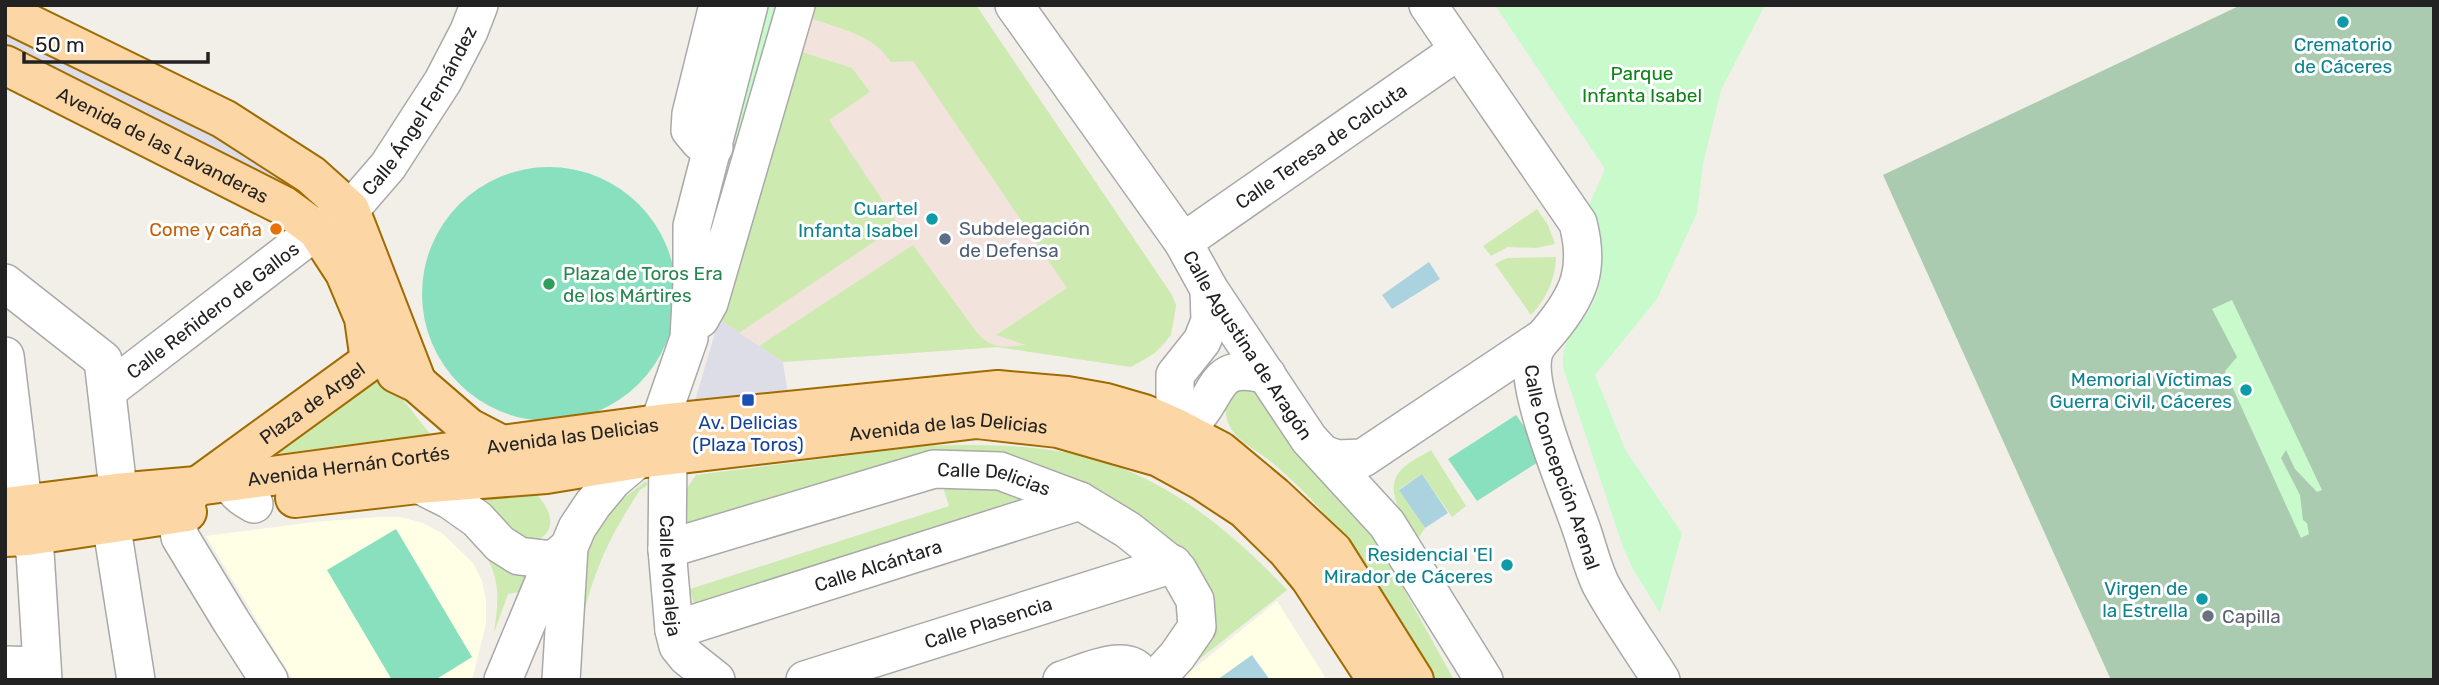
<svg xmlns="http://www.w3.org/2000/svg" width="2439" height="685" font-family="Rubik,sans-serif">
  <rect width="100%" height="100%" fill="#f2efe9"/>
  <g fill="#ffffe5">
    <polygon points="379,517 400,517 423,523 443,534 473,563 482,581 486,600 486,624 472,680 293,680 206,536 314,522"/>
    <polygon points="1277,601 1327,680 1180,680"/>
  </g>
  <polygon fill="#f3e3dd" points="816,5 976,5 1172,295 1176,305 1174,322 1166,343 1155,353 1131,367 998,347 783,362 719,319"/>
  <g fill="#cdebb0">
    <path d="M816 5H976L1172 295 1176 305 1171 335 1155 353 1131 367 998 347 783 362 759 346 913 245 978 334C994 350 1004 347 1026 345L996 335 1067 288 913 61 891 62C873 35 842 29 812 19Z"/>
    <polygon points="802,52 852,68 870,92 829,120 899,225 739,333 719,319"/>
    <polygon points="1537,209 1548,225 1555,244 1536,248 1508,247 1491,256 1483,246"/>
    <path d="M1507 258 1556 257C1555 280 1546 299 1531 315L1495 264Z"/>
    <polygon points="372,380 382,380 391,384 430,434 268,455"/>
    <path d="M1253 387 1369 526 1454 680H1437C1394 613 1356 543 1299 487 1287 476 1276 465 1262 455 1239 439 1225 433 1225 401L1236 389Z"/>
    <path d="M960 445C992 445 1025 446 1057 451 1150 464 1225 524 1287 590L1192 665 1209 598 1203 577 1197 566 1029 466 684 538 680 498 696 475 923 446Z"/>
    <path d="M1431 450 1466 506 1452 517 1422 474 1399 489 1425 528 1417 540C1405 520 1381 490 1402 469 1410 461 1422 456 1431 450Z"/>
    <polygon points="937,468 1035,484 1019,536 703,641 690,589 949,506"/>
    <path d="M646 481 648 485 640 490C611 534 596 565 583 617L578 578 590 538 611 508Z"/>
    <path d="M532 490C544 501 559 521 544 536 540 539 533 541 528 544L473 498Z"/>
    <path d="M487 558C499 568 511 575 527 573L519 592 508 594 494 633C498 605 501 583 487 558Z"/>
  </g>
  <polygon fill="#aacbaf" points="2241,5 2434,5 2434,679 2432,680 2111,680 1883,175"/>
  <g fill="#c8facc">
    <polygon points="761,5 787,5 731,191 717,187"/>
    <path d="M1495 5H1765L1721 90 1703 164 1697 213 1657 299 1595 375 1626 451 1682 533 1660 613 1633 569 1623 547 1563 367C1562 333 1578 332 1592 305 1608 274 1603 235 1589 205L1605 169Z"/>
    <polygon points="2232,300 2322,490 2317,492 2295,469 2286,450 2281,458 2300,495 2303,520 2307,523 2309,534 2301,538 2225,371 2237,357 2212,309"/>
  </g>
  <g fill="#88e0be">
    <circle cx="549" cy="294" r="127"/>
    <polygon points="1516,415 1546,457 1477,501 1448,459"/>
    <polygon points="396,529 472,657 435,680 392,680 327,570"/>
  </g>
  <g fill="#dddde8">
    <polygon points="5,20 234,131 318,199 310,202 5,53"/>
    <polygon points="719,319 783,362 789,401 694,404"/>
  </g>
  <g fill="#aad3df">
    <polygon points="1429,262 1440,279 1392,309 1382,295"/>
    <polygon points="1422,474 1448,513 1425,528 1399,490"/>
    <polygon points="1252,655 1270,680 1217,680"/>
  </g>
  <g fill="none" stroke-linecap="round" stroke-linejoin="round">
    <defs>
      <g id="minor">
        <path id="s1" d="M1014 5 1183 242 1209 289 1309 439 1387 524 1484 680"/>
        <path id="s2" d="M1428 5 1578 223C1590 269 1579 295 1550 330 1543 339 1535 344 1533 356 1526 391 1567 488 1580 525 1587 544 1592 567 1601 585 1619 618 1641 648 1661 680"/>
        <polyline points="714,147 700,142 690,130 691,114 718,5"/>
        <path id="s3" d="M1183 242 1459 50"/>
        <polyline points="5,283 103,360 116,472"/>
        <polyline points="700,319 709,303 796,5"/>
        <polyline points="5,356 27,536 35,552 43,680"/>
        <path id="s4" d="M107 391 317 230 350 210 388 166 443 81 469 31 479 5"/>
        <path id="s5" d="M659 425 668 455 667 549 674 630 678 646 687 657 716 680"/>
        <path d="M1153 436 1158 438C1170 433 1188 429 1196 418 1221 389 1215 361 1267 375"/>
        <polyline points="1186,450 1181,446 1175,406 1175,375 1202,341 1210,321 1209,289"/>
        <polyline points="1323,454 1337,459 1363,458 1540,340"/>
        <path d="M237 459C226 482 231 492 254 504"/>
        <polyline points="418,484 450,500 477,519 500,544 519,556 553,560"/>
        <polyline points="194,489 176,514 180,537 231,621 269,680"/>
        <path id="s6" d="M667 549 934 469 1000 471 1080 501 1128 530 1178 570 1195 600 1197 627 1177 656 1155 680"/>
        <path id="s7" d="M674 630 1080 501"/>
        <polyline points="5,665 41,666"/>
        <polyline points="136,680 111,522 137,511"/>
        <polyline points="503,680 553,560 568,548"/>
        <polyline points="561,680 569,547 577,528 593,504 613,480 638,459 659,424 689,338 692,282 692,226 749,5"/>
        <path id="s8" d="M805 680 1173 564"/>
        <path d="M1062 680C1082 674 1136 647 1142 680"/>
      </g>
      <g id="major">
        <polyline points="5,12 224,119 311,175 350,210 417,383"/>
        <path id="s9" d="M5 65 284 206 317 230 345 273 364 318 370 361"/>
        <polyline points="396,373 417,383 469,428 500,444"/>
        <path id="s10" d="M202 483 370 361"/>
        <path id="s11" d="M295 498 418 484 546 474 638 459 977 419 1058 428 1159 457 1201 480 1245 509 1286 549 1310 578 1377 680"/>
        <path id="s12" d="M5 507 116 493 197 486 659 424 998 390 1067 396 1106 403 1144 414 1178 429 1220 451 1274 496 1333 551 1414 680"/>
        <polyline points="5,537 27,536 187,512"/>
      </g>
    </defs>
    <use href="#minor" stroke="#a9a9a9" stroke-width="40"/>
    <use href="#major" stroke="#a06b00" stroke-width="42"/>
    <use href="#minor" stroke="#fff" stroke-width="37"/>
    <use href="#major" stroke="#fcd6a4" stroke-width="38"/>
  </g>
  <g fill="#0f9aa8" stroke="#fff" stroke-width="2.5">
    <circle cx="2343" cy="22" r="7"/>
    <circle cx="932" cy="219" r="7"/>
    <circle cx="2246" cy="390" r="7"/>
    <circle cx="1507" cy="565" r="7"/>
    <circle cx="2202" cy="599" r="7"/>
  </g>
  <circle fill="#e8710a" stroke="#fff" stroke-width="2.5" cx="276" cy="229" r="7"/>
  <circle fill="#5c6f8a" stroke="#fff" stroke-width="2.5" cx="945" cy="239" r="7"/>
  <circle fill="#2e9e5b" stroke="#fff" stroke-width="2.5" cx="549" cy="284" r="7"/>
  <rect fill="#1a4fb4" stroke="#fff" stroke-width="2.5" x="741" y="393" width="14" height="14" rx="3.5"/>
  <circle fill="#6b7280" stroke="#fff" stroke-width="2.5" cx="2208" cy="616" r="7"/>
  <g text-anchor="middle" stroke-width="6" stroke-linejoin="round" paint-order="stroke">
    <g font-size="19" fill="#0d838f" stroke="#fff" text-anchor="end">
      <text x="2343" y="51" text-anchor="middle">Crematorio<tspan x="2343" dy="22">de Cáceres</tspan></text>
      <text x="918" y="215">Cuartel<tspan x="918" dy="22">Infanta Isabel</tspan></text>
      <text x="2232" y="386">Memorial Víctimas<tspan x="2232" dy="22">Guerra Civil, Cáceres</tspan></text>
      <text x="1493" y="561">Residencial 'El<tspan x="1493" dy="22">Mirador de Cáceres</tspan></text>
      <text x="2188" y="595">Virgen de<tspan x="2188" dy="22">la Estrella</tspan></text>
    </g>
    <g font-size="19" fill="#0c8416" stroke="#fff">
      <text x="1642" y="80">Parque<tspan x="1642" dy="22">Infanta Isabel</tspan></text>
    </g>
    <g font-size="19" fill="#222" stroke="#fff">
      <text dy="7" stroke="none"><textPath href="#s4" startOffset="425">Calle Ángel Fernández</textPath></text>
      <text dy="7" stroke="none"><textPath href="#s9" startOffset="177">Avenida de las Lavanderas</textPath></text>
      <text dy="7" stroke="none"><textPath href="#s3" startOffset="168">Calle Teresa de Calcuta</textPath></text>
      <text dy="7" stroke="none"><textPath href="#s4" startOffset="133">Calle Reñidero de Gallos</textPath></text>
      <text dy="7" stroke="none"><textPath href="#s1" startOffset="413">Calle Agustina de Aragón</textPath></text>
      <text dy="7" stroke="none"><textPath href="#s10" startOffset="136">Plaza de Argel</textPath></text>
      <text dy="7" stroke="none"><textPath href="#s11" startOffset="658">Avenida de las Delicias</textPath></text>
      <text dy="7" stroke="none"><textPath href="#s12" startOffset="572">Avenida las Delicias</textPath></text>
      <text dy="7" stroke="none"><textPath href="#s12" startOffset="346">Avenida Hernán Cortés</textPath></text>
      <text dy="7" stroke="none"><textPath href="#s2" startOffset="528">Calle Concepción Arenal</textPath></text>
      <text dy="7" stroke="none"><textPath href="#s6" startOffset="340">Calle Delicias</textPath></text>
      <text dy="7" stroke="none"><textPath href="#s7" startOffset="214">Calle Alcántara</textPath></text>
      <text dy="7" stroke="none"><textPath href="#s5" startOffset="152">Calle Moraleja</textPath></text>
      <text dy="7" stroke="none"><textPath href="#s8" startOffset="192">Calle Plasencia</textPath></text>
    </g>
    <g font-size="19" fill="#4e5e75" stroke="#fff" text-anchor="start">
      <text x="959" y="235">Subdelegación<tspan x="959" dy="22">de Defensa</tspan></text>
    </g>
    <g font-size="19" fill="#c56008" stroke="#fff" text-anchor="end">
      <text x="262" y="236">Come y caña</text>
    </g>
    <g font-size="19" fill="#27864d" stroke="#fff" text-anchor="start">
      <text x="563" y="280">Plaza de Toros Era<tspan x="563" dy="22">de los Mártires</tspan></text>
    </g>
    <g font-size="19" fill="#164399" stroke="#fff">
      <text x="748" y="429">Av. Delicias<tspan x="748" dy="22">(Plaza Toros)</tspan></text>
    </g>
    <g font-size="19" fill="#5b616d" stroke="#fff" text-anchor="start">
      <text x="2222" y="623">Capilla</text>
    </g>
  </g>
  <rect width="2439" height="685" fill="none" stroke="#222222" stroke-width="14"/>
  <path d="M24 52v10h184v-10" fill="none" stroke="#222222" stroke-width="3.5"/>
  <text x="35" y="52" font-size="21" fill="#222222" stroke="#ffffff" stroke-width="5" paint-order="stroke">50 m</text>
</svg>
